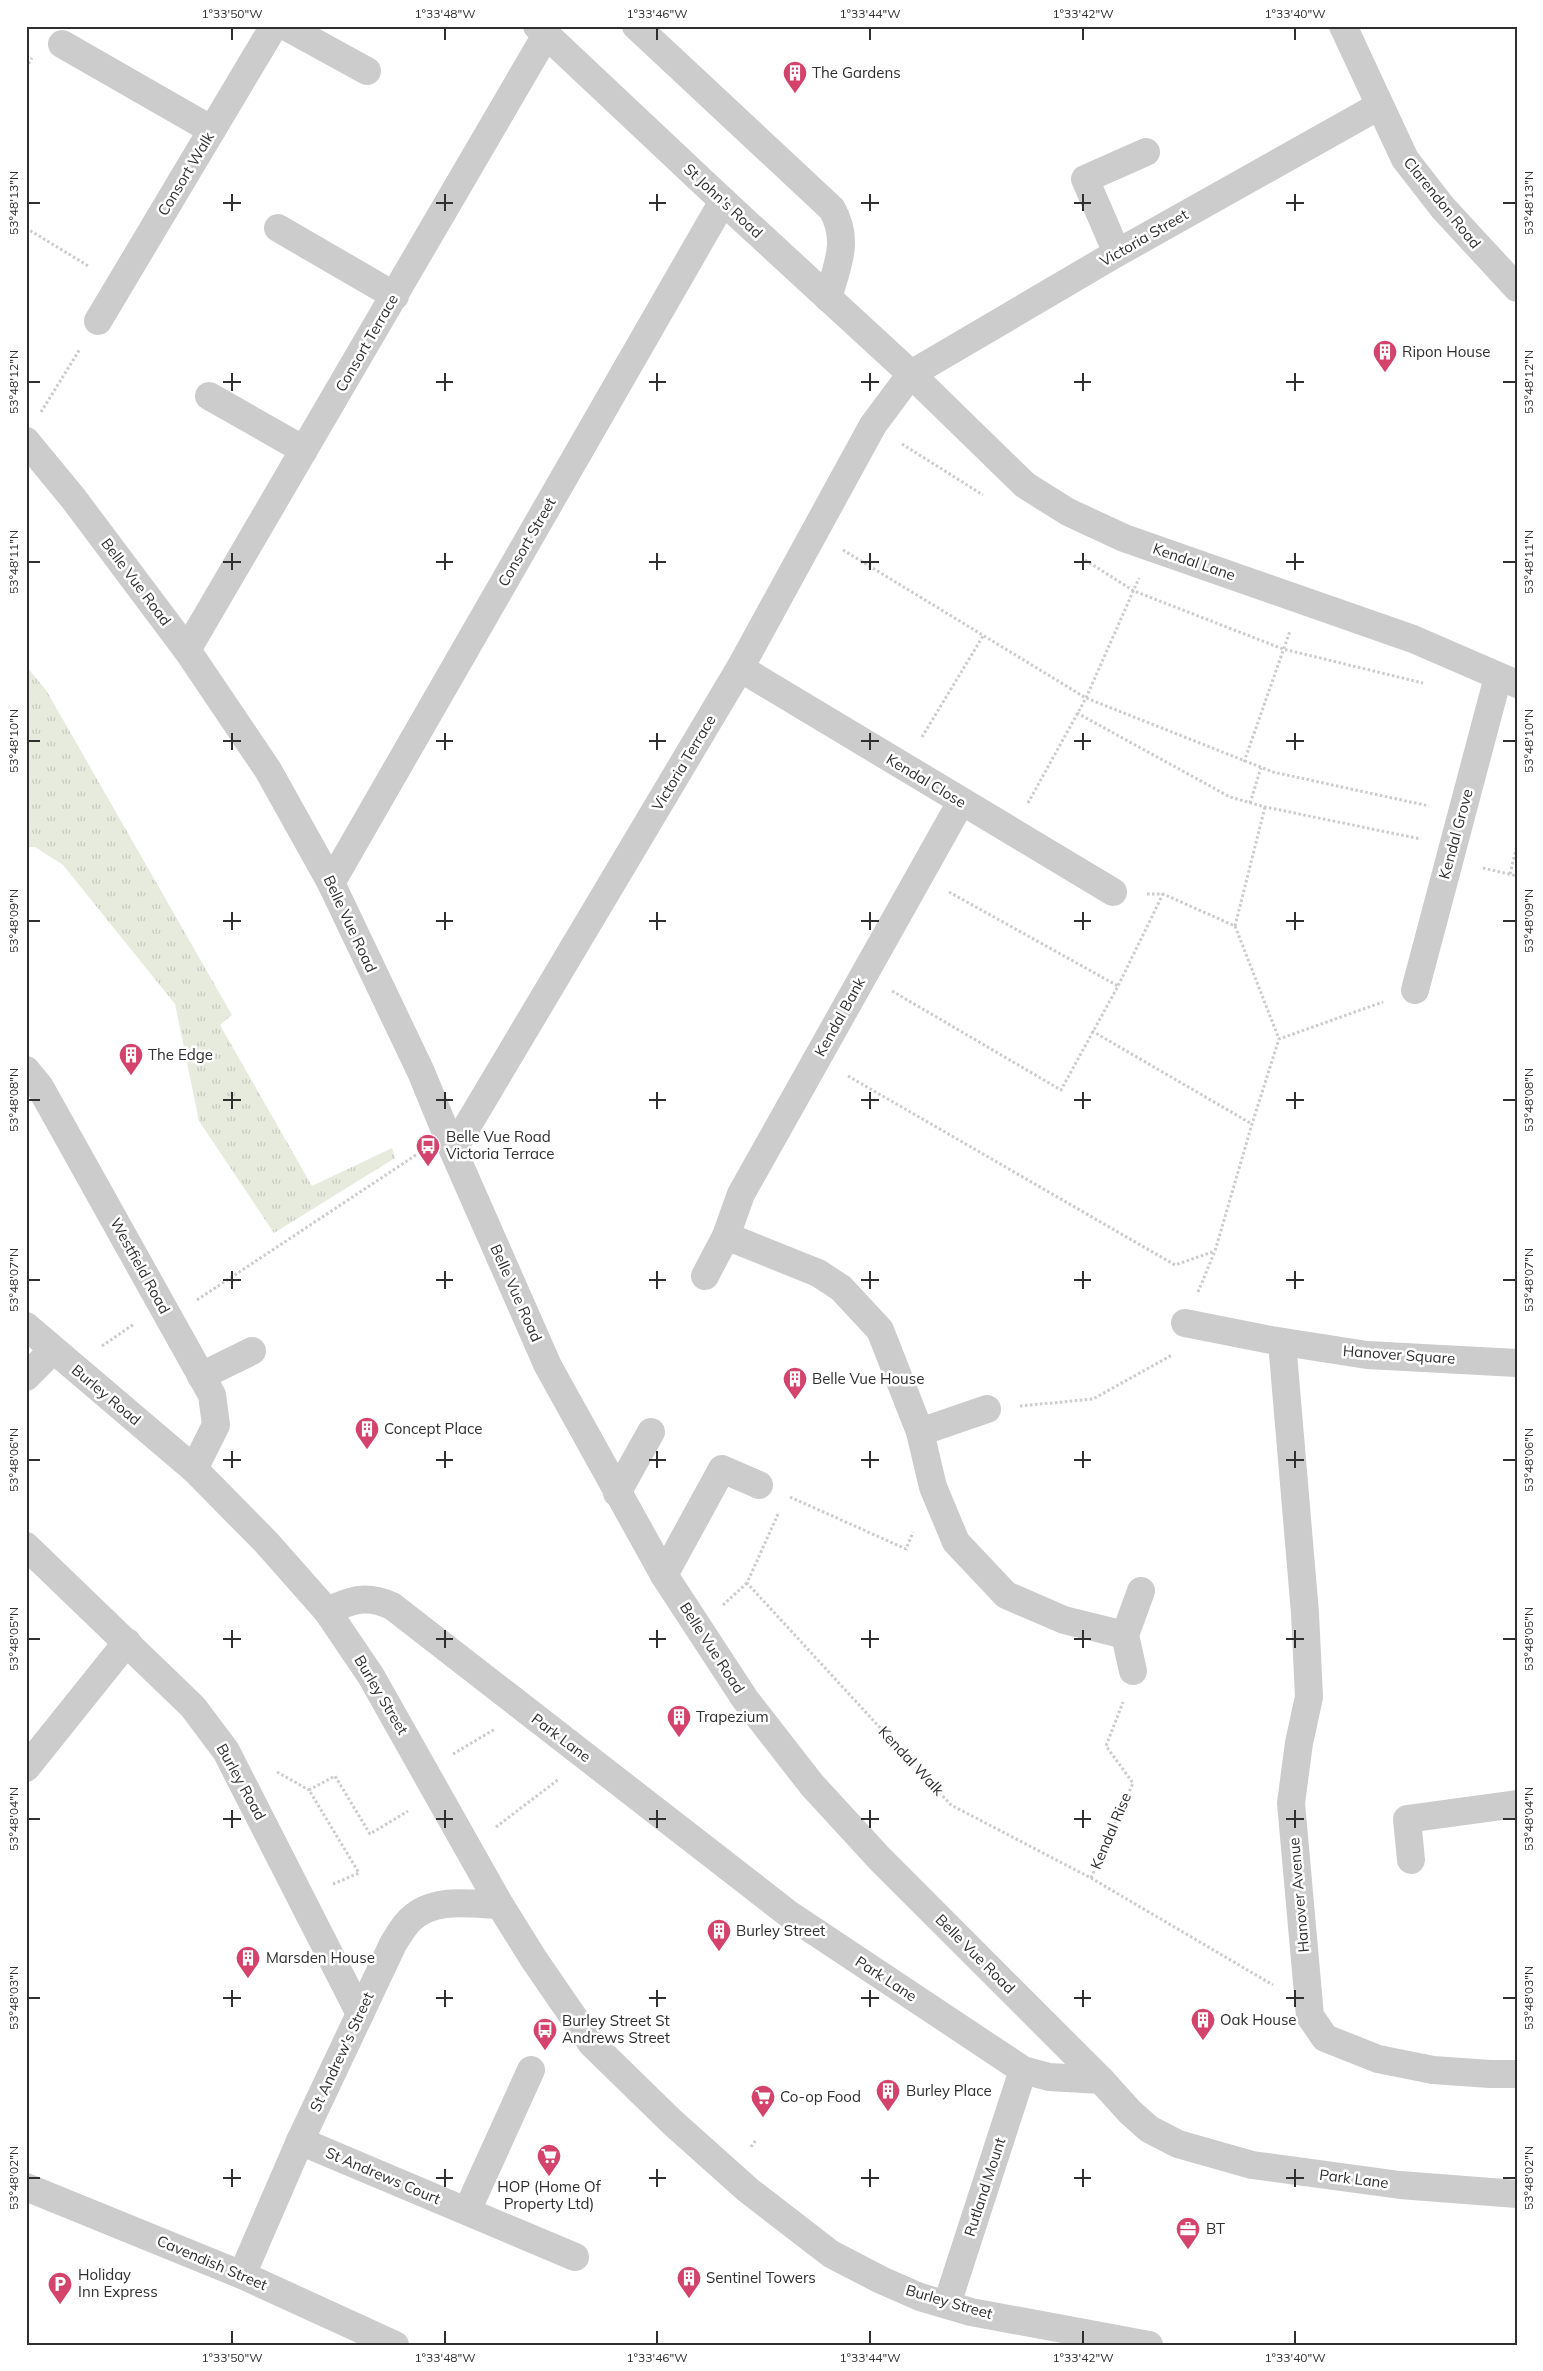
<svg xmlns="http://www.w3.org/2000/svg" width="1543" height="2371" font-family="Mulish,sans-serif">
  <defs>
    <pattern id="grass-tufts" width="24" height="20" patternUnits="userSpaceOnUse" patternTransform="scale(1.25)"><rect width="24" height="20" fill="#e7ebde"/><path d="M3 7l-1-3M5 7V3M7 7l1-3M15 17l-1-3M17 17v-4M19 17l1-3" fill="none" stroke="#c6cabf"/></pattern>
  </defs>
  <rect width="100%" height="100%" fill="#fff"/>
  <polygon fill="url(#grass-tufts)" points="26,666 46,690 232,1015 220,1025 312,1186 392,1148 395,1158 274,1233 199,1121 175,1004 63,865 35,847 26,847"/>
  <g fill="none" stroke-linecap="round" stroke-linejoin="round">
    <g stroke="#ccc" stroke-width="3" stroke-dasharray="2.5 2.5" stroke-linecap="butt">
      <polyline points="26,68 32,58"/>
      <polyline points="26,228 90,267"/>
      <polyline points="41,412 80,349"/>
      <polyline points="902,444 983,495"/>
      <polyline points="843,550 1086,698 1273,772 1429,806"/>
      <polyline points="1085,560 1134,591 1283,649 1423,683"/>
      <polyline points="1077,713 1230,797 1265,807 1421,839"/>
      <polyline points="922,737 983,636"/>
      <polyline points="1244,762 1290,631"/>
      <polyline points="1028,803 1086,698 1139,578"/>
      <polyline points="1250,803 1261,768"/>
      <polyline points="1483,868 1517,876"/>
      <polyline points="1510,874 1517,845"/>
      <polyline points="949,892 1118,986"/>
      <polyline points="1147,894 1163,894 1235,926 1279,1039"/>
      <polyline points="1235,926 1265,807"/>
      <polyline points="892,991 1061,1090 1118,986 1163,894"/>
      <polyline points="1092,1031 1252,1124"/>
      <polyline points="848,1076 1175,1265 1215,1251"/>
      <polyline points="1198,1292 1215,1251 1252,1124 1279,1039 1383,1002"/>
      <polyline points="197,1300 419,1153"/>
      <polyline points="102,1346 134,1324"/>
      <polyline points="1020,1406 1093,1399 1172,1355"/>
      <polyline points="790,1497 906,1549 913,1532"/>
      <polyline points="778,1514 747,1583 951,1805 1091,1878 1273,1985"/>
      <polyline points="723,1605 747,1583"/>
      <polyline points="453,1754 495,1729"/>
      <polyline points="277,1772 309,1790"/>
      <polyline points="496,1827 559,1779"/>
      <polyline points="1091,1878 1133,1783 1106,1746 1123,1702"/>
      <polyline points="333,1884 359,1873 309,1790 335,1776 370,1834 408,1811"/>
      <polyline points="751,2147 756,2140"/>
    </g>
    <g stroke="#ccc" stroke-width="28">
      <polyline points="285,26 367,71"/>
      <polyline points="537,26 723,201 911,374 1025,485 1068,512 1124,538 1413,639 1517,684"/>
      <path d="M636 26 832 209C850 241 837 266 828 298"/>
      <polyline points="1343,26 1405,159 1443,208 1517,288"/>
      <polyline points="62,44 212,130"/>
      <polyline points="278,228 395,296"/>
      <polyline points="1117,253 1085,179 1146,152"/>
      <polyline points="98,321 274,26"/>
      <polyline points="209,396 304,450"/>
      <polyline points="26,441 73,498 187,650 268,770 331,883 421,1072 453,1150 548,1366 664,1575 745,1699 812,1785 880,1859 1101,2080"/>
      <polyline points="187,650 546,35"/>
      <polyline points="740,668 1113,892"/>
      <polyline points="961,802 741,1194 726,1236 818,1273 841,1288 880,1330 920,1432 933,1487 956,1542 1006,1595 1064,1620 1125,1635"/>
      <polyline points="331,883 723,201"/>
      <polyline points="1415,990 1498,677"/>
      <polyline points="26,1070 40,1087 212,1395 216,1425 194,1469"/>
      <polyline points="453,1150 740,668 873,425 911,374 1117,253 1379,106"/>
      <polyline points="705,1276 726,1236"/>
      <polyline points="1185,1323 1271,1340 1367,1355 1517,1363"/>
      <polyline points="26,1326 194,1469 266,1542 327,1611 371,1676 500,1905 533,1958 592,2044 672,2122 748,2190 831,2254 881,2280 920,2297 971,2312 1149,2345"/>
      <polyline points="1282,1342 1305,1613 1309,1697 1299,1743 1291,1803 1310,2016 1325,2038 1378,2059 1433,2070 1490,2074 1517,2074"/>
      <polyline points="201,1376 252,1351"/>
      <polyline points="26,1377 53,1350"/>
      <polyline points="920,1432 987,1409"/>
      <polyline points="617,1493 651,1432"/>
      <polyline points="26,1546 193,1707 226,1751 360,2014"/>
      <polyline points="664,1575 722,1469 759,1485"/>
      <path d="M327 1611C352 1600 366 1594 392 1606L790 1915 1023 2070 1049 2077 1101 2080 1130 2112 1149 2129 1178 2144 1252 2165 1400 2185 1517 2194"/>
      <polyline points="1133,1671 1125,1635 1141,1591"/>
      <polyline points="26,1768 127,1642"/>
      <polyline points="1411,1860 1407,1819 1517,1804"/>
      <polyline points="300,2141 575,2257"/>
      <polyline points="26,2187 242,2275 395,2345"/>
      <polyline points="467,2211 531,2070"/>
      <path d="M242 2275 300 2141 393 1944C398 1936 404 1925 411 1919 434 1897 470 1904 500 1905"/>
      <polyline points="947,2304 1023,2070"/>
    </g>
  </g>
  <path fill="none" stroke="#2f2f2f" stroke-width="2" d="M232 28V40M445 28V40M657 28V40M870 28V40M1083 28V40M1295 28V40M232 194V211M445 194V211M657 194V211M870 194V211M1083 194V211M1295 194V211M28 203H40M223 203H241M436 203H453M649 203H666M861 203H879M1074 203H1091M1286 203H1304M1503 203H1516M232 373V391M445 373V391M657 373V391M870 373V391M1083 373V391M1295 373V391M28 382H40M223 382H241M436 382H453M649 382H666M861 382H879M1074 382H1091M1286 382H1304M1503 382H1516M232 553V570M445 553V570M657 553V570M870 553V570M1083 553V570M1295 553V570M28 562H40M223 562H241M436 562H453M649 562H666M861 562H879M1074 562H1091M1286 562H1304M1503 562H1516M232 733V750M445 733V750M657 733V750M870 733V750M1083 733V750M1295 733V750M28 741H40M223 741H241M436 741H453M649 741H666M861 741H879M1074 741H1091M1286 741H1304M1503 741H1516M232 912V930M445 912V930M657 912V930M870 912V930M1083 912V930M1295 912V930M28 921H40M223 921H241M436 921H453M649 921H666M861 921H879M1074 921H1091M1286 921H1304M1503 921H1516M232 1092V1109M445 1092V1109M657 1092V1109M870 1092V1109M1083 1092V1109M1295 1092V1109M28 1100H40M223 1100H241M436 1100H453M649 1100H666M861 1100H879M1074 1100H1091M1286 1100H1304M1503 1100H1516M232 1271V1289M445 1271V1289M657 1271V1289M870 1271V1289M1083 1271V1289M1295 1271V1289M28 1280H40M223 1280H241M436 1280H453M649 1280H666M861 1280H879M1074 1280H1091M1286 1280H1304M1503 1280H1516M232 1451V1468M445 1451V1468M657 1451V1468M870 1451V1468M1083 1451V1468M1295 1451V1468M28 1460H40M223 1460H241M436 1460H453M649 1460H666M861 1460H879M1074 1460H1091M1286 1460H1304M1503 1460H1516M232 1630V1648M445 1630V1648M657 1630V1648M870 1630V1648M1083 1630V1648M1295 1630V1648M28 1639H40M223 1639H241M436 1639H453M649 1639H666M861 1639H879M1074 1639H1091M1286 1639H1304M1503 1639H1516M232 1810V1828M445 1810V1828M657 1810V1828M870 1810V1828M1083 1810V1828M1295 1810V1828M28 1819H40M223 1819H241M436 1819H453M649 1819H666M861 1819H879M1074 1819H1091M1286 1819H1304M1503 1819H1516M232 1990V2007M445 1990V2007M657 1990V2007M870 1990V2007M1083 1990V2007M1295 1990V2007M28 1998H40M223 1998H241M436 1998H453M649 1998H666M861 1998H879M1074 1998H1091M1286 1998H1304M1503 1998H1516M232 2169V2187M445 2169V2187M657 2169V2187M870 2169V2187M1083 2169V2187M1295 2169V2187M28 2178H40M223 2178H241M436 2178H453M649 2178H666M861 2178H879M1074 2178H1091M1286 2178H1304M1503 2178H1516M232 2331V2344M445 2331V2344M657 2331V2344M870 2331V2344M1083 2331V2344M1295 2331V2344"/>
  <defs>
    <symbol id="building-pin" viewBox="-11 -11 22 30"><path d="M0 17L-7.5 6A9.5 9.5 0 1 1 7.5 6Z" fill="#d4436b" stroke="#fff"/><path d="M-4-6H4V6H1V3H-1V6H-4ZM-2.5-4.3h1.7v1.8h-1.7ZM.8-4.3h1.7v1.8H.8ZM-2.5-1h1.7V.8h-1.7ZM.8-1h1.7V.8H.8Z" fill="#fff"/></symbol>
    <symbol id="bus-pin" viewBox="-11 -11 22 30"><path d="M0 17L-7.5 6A9.5 9.5 0 1 1 7.5 6Z" fill="#d4436b" stroke="#fff"/><path d="M-5-6H5V4H4V6H2V4H-2V6H-4V4H-5ZM-3.5-4V0h7V-4ZM-3.5 1.2v1.5H-2V1.2ZM2 1.2v1.5H3.5V1.2Z" fill="#fff"/></symbol>
    <symbol id="supermarket-pin" viewBox="-11 -11 22 30"><path d="M0 17L-7.5 6A9.5 9.5 0 1 1 7.5 6Z" fill="#d4436b" stroke="#fff"/><path d="M-6-5.5h2.5l.6 2H6L4.5 2H-2.5L-4.4-4H-6ZM-1.5 3.2a1.3 1.3 0 1 0 .1 0ZM3 3.2a1.3 1.3 0 1 0 .1 0Z" fill="#fff"/></symbol>
    <symbol id="office-pin" viewBox="-11 -11 22 30"><path d="M0 17L-7.5 6A9.5 9.5 0 1 1 7.5 6Z" fill="#d4436b" stroke="#fff"/><path d="M-6-3h4V-5.5h4V-3h4V5H-6ZM-1-4.5V-3h2v-1.5ZM-6 0V1H6V0Z" fill="#fff"/></symbol>
    <symbol id="parking-pin" viewBox="-11 -11 22 30"><path d="M0 17L-7.5 6A9.5 9.5 0 1 1 7.5 6Z" fill="#d4436b" stroke="#fff"/><path d="M-3.5-5.5H1a3.5 3.5 0 0 1 0 7H-1V5.5H-3.5ZM-1-3.4V-.6H.8a1.4 1.4 0 0 0 0-2.8Z" fill="#fff"/></symbol>
  </defs>
  <g fill-rule="evenodd">
    <use href="#building-pin" x="781" y="59" width="28" height="38"/>
    <use href="#building-pin" x="1371" y="338" width="28" height="38"/>
    <use href="#building-pin" x="117" y="1041" width="28" height="38"/>
    <use href="#bus-pin" x="414" y="1132" width="28" height="38"/>
    <use href="#building-pin" x="781" y="1365" width="28" height="38"/>
    <use href="#building-pin" x="353" y="1415" width="28" height="38"/>
    <use href="#building-pin" x="665" y="1703" width="28" height="38"/>
    <use href="#building-pin" x="705" y="1917" width="28" height="38"/>
    <use href="#building-pin" x="234" y="1944" width="28" height="38"/>
    <use href="#building-pin" x="1189" y="2006" width="28" height="38"/>
    <use href="#bus-pin" x="531" y="2016" width="28" height="38"/>
    <use href="#building-pin" x="874" y="2077" width="28" height="38"/>
    <use href="#supermarket-pin" x="749" y="2083" width="28" height="38"/>
    <use href="#supermarket-pin" x="535" y="2142" width="28" height="38"/>
    <use href="#office-pin" x="1174" y="2215" width="28" height="38"/>
    <use href="#building-pin" x="675" y="2264" width="28" height="38"/>
    <use href="#parking-pin" x="46" y="2270" width="28" height="38"/>
  </g>
  <g text-anchor="middle" stroke-width="5" stroke-linejoin="round" paint-order="stroke">
    <g font-size="15" fill="#2f2f2f" stroke="#fff" text-anchor="start">
      <text x="812" y="78">The Gardens</text>
      <text x="1402" y="357">Ripon House</text>
      <text x="148" y="1060">The Edge</text>
      <text x="446" y="1142">Belle Vue Road<tspan x="446" dy="17">Victoria Terrace</tspan></text>
      <text x="812" y="1384">Belle Vue House</text>
      <text x="384" y="1434">Concept Place</text>
      <text x="696" y="1722">Trapezium</text>
      <text x="736" y="1936">Burley Street</text>
      <text x="266" y="1963">Marsden House</text>
      <text x="1220" y="2025">Oak House</text>
      <text x="562" y="2026">Burley Street St<tspan x="562" dy="17">Andrews Street</tspan></text>
      <text x="906" y="2096">Burley Place</text>
      <text x="780" y="2102">Co-op Food</text>
      <text x="549" y="2192" text-anchor="middle">HOP (Home Of<tspan x="549" dy="17">Property Ltd)</tspan></text>
      <text x="1206" y="2234">BT</text>
      <text x="78" y="2280">Holiday<tspan x="78" dy="17">Inn Express</tspan></text>
      <text x="706" y="2283">Sentinel Towers</text>
    </g>
    <g font-size="15" fill="#2f2f2f" stroke="#fff">
      <text transform="translate(186 174) rotate(-59)" y="5">Consort Walk</text>
      <text transform="translate(723 201) rotate(43)" y="5">St John's Road</text>
      <text transform="translate(1442 203) rotate(51)" y="5">Clarendon Road</text>
      <text transform="translate(1144 238) rotate(-30)" y="5">Victoria Street</text>
      <text transform="translate(367 343) rotate(-60)" y="5">Consort Terrace</text>
      <text transform="translate(527 542) rotate(-60)" y="5">Consort Street</text>
      <text transform="translate(1194 562) rotate(19)" y="5">Kendal Lane</text>
      <text transform="translate(136 582) rotate(53)" y="5">Belle Vue Road</text>
      <text transform="translate(684 763) rotate(-59)" y="5">Victoria Terrace</text>
      <text transform="translate(926 781) rotate(31)" y="5">Kendal Close</text>
      <text transform="translate(1456 834) rotate(-75)" y="5">Kendal Grove</text>
      <text transform="translate(350 924) rotate(65)" y="5">Belle Vue Road</text>
      <text transform="translate(840 1017) rotate(-61)" y="5">Kendal Bank</text>
      <text transform="translate(140 1266) rotate(61)" y="5">Westfield Road</text>
      <text transform="translate(516 1293) rotate(66)" y="5">Belle Vue Road</text>
      <text transform="translate(1399 1355) rotate(4)" y="5">Hanover Square</text>
      <text transform="translate(106 1395) rotate(40)" y="5">Burley Road</text>
      <text transform="translate(712 1648) rotate(57)" y="5">Belle Vue Road</text>
      <text transform="translate(381 1695) rotate(59)" y="5">Burley Street</text>
      <text transform="translate(561 1738) rotate(37)" y="5">Park Lane</text>
      <text transform="translate(911 1761) rotate(47)" y="5">Kendal Walk</text>
      <text transform="translate(241 1782) rotate(61)" y="5">Burley Road</text>
      <text transform="translate(1111 1831) rotate(-67)" y="5">Kendal Rise</text>
      <text transform="translate(1299 1895) rotate(-95)" y="5">Hanover Avenue</text>
      <text transform="translate(975 1954) rotate(45)" y="5">Belle Vue Road</text>
      <text transform="translate(886 1979) rotate(33)" y="5">Park Lane</text>
      <text transform="translate(342 2052) rotate(-65)" y="5">St Andrew's Street</text>
      <text transform="translate(383 2176) rotate(23)" y="5">St Andrews Court</text>
      <text transform="translate(1354 2179) rotate(7)" y="5">Park Lane</text>
      <text transform="translate(985 2187) rotate(-72)" y="5">Rutland Mount</text>
      <text transform="translate(212 2263) rotate(23)" y="5">Cavendish Street</text>
      <text transform="translate(949 2302) rotate(16)" y="5">Burley Street</text>
    </g>
  </g>
  <rect width="1543" height="2371" fill="none" stroke="#ffffff" stroke-width="55"/>
  <rect x="28" y="28" width="1488" height="2316" fill="none" stroke="#2f2f2f" stroke-width="2"/>
  <g font-size="12" text-anchor="middle" fill="#2f2f2f">
    <text x="232" y="18">1°33'50"W</text>
    <text x="445" y="18">1°33'48"W</text>
    <text x="657" y="18">1°33'46"W</text>
    <text x="870" y="18">1°33'44"W</text>
    <text x="1083" y="18">1°33'42"W</text>
    <text x="1295" y="18">1°33'40"W</text>
    <text transform="translate(14 203) rotate(-90)" y="4">53°48'13"N</text>
    <text transform="translate(1529 203) rotate(-90)" y="4">53°48'13"N</text>
    <text transform="translate(14 382) rotate(-90)" y="4">53°48'12"N</text>
    <text transform="translate(1529 382) rotate(-90)" y="4">53°48'12"N</text>
    <text transform="translate(14 562) rotate(-90)" y="4">53°48'11"N</text>
    <text transform="translate(1529 562) rotate(-90)" y="4">53°48'11"N</text>
    <text transform="translate(14 741) rotate(-90)" y="4">53°48'10"N</text>
    <text transform="translate(1529 741) rotate(-90)" y="4">53°48'10"N</text>
    <text transform="translate(14 921) rotate(-90)" y="4">53°48'09"N</text>
    <text transform="translate(1529 921) rotate(-90)" y="4">53°48'09"N</text>
    <text transform="translate(14 1100) rotate(-90)" y="4">53°48'08"N</text>
    <text transform="translate(1529 1100) rotate(-90)" y="4">53°48'08"N</text>
    <text transform="translate(14 1280) rotate(-90)" y="4">53°48'07"N</text>
    <text transform="translate(1529 1280) rotate(-90)" y="4">53°48'07"N</text>
    <text transform="translate(14 1460) rotate(-90)" y="4">53°48'06"N</text>
    <text transform="translate(1529 1460) rotate(-90)" y="4">53°48'06"N</text>
    <text transform="translate(14 1639) rotate(-90)" y="4">53°48'05"N</text>
    <text transform="translate(1529 1639) rotate(-90)" y="4">53°48'05"N</text>
    <text transform="translate(14 1819) rotate(-90)" y="4">53°48'04"N</text>
    <text transform="translate(1529 1819) rotate(-90)" y="4">53°48'04"N</text>
    <text transform="translate(14 1998) rotate(-90)" y="4">53°48'03"N</text>
    <text transform="translate(1529 1998) rotate(-90)" y="4">53°48'03"N</text>
    <text transform="translate(14 2178) rotate(-90)" y="4">53°48'02"N</text>
    <text transform="translate(1529 2178) rotate(-90)" y="4">53°48'02"N</text>
    <text x="232" y="2362">1°33'50"W</text>
    <text x="445" y="2362">1°33'48"W</text>
    <text x="657" y="2362">1°33'46"W</text>
    <text x="870" y="2362">1°33'44"W</text>
    <text x="1083" y="2362">1°33'42"W</text>
    <text x="1295" y="2362">1°33'40"W</text>
  </g>
</svg>
